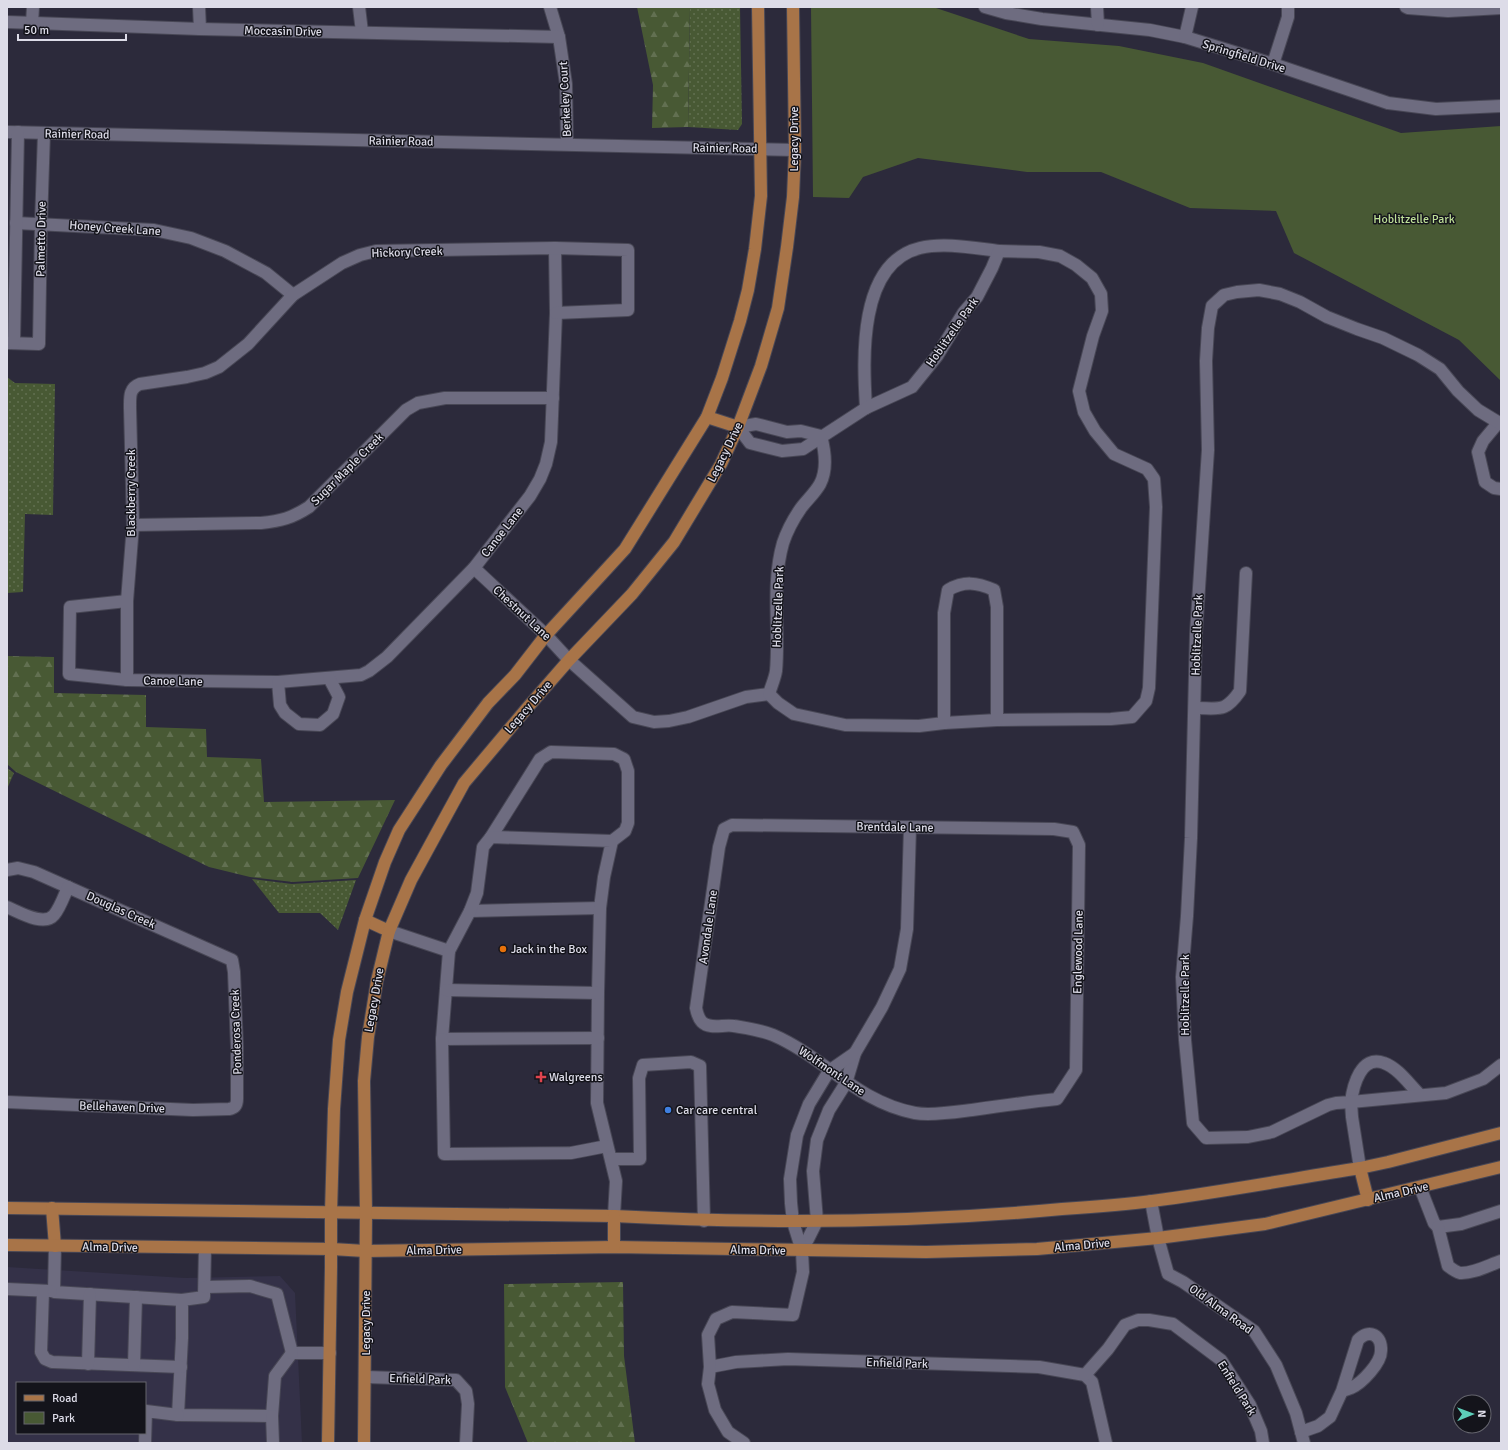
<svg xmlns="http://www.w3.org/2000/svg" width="1508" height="1450" font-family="Signika,sans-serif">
  <defs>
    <pattern id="grass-dots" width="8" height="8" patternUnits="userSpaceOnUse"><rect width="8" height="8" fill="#485934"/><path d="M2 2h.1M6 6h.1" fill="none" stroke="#627051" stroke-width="1.8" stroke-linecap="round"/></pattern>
    <pattern id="forest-firs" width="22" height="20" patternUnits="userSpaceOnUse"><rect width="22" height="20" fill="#485934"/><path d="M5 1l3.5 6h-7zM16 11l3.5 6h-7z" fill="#627051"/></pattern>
  </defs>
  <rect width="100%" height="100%" fill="#2c2a3b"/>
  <path fill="#343148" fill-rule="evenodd" d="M7 1267 185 1278 280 1276 295 1293 302 1443H7ZM17 1383H145V1433H17Z"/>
  <g fill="url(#grass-dots)">
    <polygon points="690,7 740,7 742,124 738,130 688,127"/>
    <polygon points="7,377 15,383 55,384 53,515 25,514 23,592 7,593"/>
    <polygon points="7,768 14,773 7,789"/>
    <polygon points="252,879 292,884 356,880 338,930 320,913 279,913"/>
  </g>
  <g fill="url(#forest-firs)">
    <polygon points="637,7 690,7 688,127 652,128 653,85"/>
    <polygon points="7,656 54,657 54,693 146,695 146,727 206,729 207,757 261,759 264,802 395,800 358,878 293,882 250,877 209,867 16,772 7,764"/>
    <polygon points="623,1282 624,1356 635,1443 528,1443 505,1387 504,1284"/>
  </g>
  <polygon fill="#485934" points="811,7 933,7 1029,39 1119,46 1203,63 1401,133 1501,126 1501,381 1459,340 1294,253 1276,211 1190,208 1101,172 1027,172 918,158 863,177 849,198 813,197"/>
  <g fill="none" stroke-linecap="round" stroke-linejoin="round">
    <defs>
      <g id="minor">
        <polyline points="199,7 200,29"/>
        <polyline points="359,7 362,32"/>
        <polyline points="550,7 559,37 566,84 567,144"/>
        <polyline points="985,7 1006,13 1042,19 1150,30 1185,37 1273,64 1388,103 1436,109 1501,106"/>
        <polyline points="1097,7 1098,25"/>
        <polyline points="1406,7 1408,8 1448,11 1501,8"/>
        <polyline points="7,22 200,29 559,37"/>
        <polyline points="32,23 33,7"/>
        <polyline points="1185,37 1192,7"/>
        <polyline points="1273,64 1288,17 1288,7"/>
        <polyline points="7,132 795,150"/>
        <polyline points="16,223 154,230 191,238 225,251 266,273 293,295"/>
        <polyline points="7,343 39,344 41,224 44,133"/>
        <polyline points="14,343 18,132"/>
        <path d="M866 408C863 359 858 263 920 248 944 242 974 248 999 251"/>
        <polyline points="1498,423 1483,441 1478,452 1485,482 1494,488 1501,489"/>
        <path d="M133 525 261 523C281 521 292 518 309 507L406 410 418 403 445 398H553"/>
        <path d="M474 568 546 635 569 660 633 717 654 722 669 721 688 717 746 697 769 694C771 687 775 678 776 671 780 628 771 585 783 543 787 531 794 518 801 508 807 500 815 493 820 484 828 469 825 451 821 436"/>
        <polyline points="127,601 70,607 69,674 127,680 278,682 361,675 369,671 387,657 474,568 530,496 540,479 546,464 551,442 556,313 555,248"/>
        <path d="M127 680V601L133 525 130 408C130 397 129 388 140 384L187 377 205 373 219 367 248 344 293 295 342 263 360 255 376 251 555 248 628 250V310L556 313"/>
        <polyline points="278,682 280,705 285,713 299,724 320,725 333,714 339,697 329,678"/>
        <polyline points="769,694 778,703 794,714 845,725 919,726 944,723 997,720 1111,719 1132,717 1146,701 1149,688 1156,507 1154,479 1147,469 1114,454 1095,431 1084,412 1079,391 1093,336 1102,311 1101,294 1092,278 1076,265 1060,256 1039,252 999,251 992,268 977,297 964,312 937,356 912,387 866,408 803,449 782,451 750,443 738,427 756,424 787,432 801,431 821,436"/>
        <path d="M1195 708C1219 708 1225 713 1240 691L1246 573"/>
        <path d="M944 723V613L948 590C964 581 976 582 994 590L997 607V720"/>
        <path d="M732 825 1054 829 1073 832 1079 845 1076 1070 1057 1099C1028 1102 1000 1106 972 1110 956 1112 931 1116 915 1113 857 1102 824 1057 773 1035 761 1030 746 1028 734 1026 724 1024 710 1030 702 1022 698 1018 697 1013 696 1008L719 847 724 829Z"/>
        <polyline points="491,837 540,759 551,752 614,754 624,759 628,771 628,823 625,831 612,841"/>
        <path d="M7 870 18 868 34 872 232 960 234 972 237 1047V1099C237 1105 235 1108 229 1109L193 1110 7 1102"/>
        <path d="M7 907C19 912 44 927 54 915 60 908 64 896 68 887"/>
        <polyline points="470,911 600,908"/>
        <polyline points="389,931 449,951 470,911 477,893 483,847 491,837 612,841 604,877 600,908 598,993 597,1103 616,1181 614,1216"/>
        <polyline points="449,951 442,1039 598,1038"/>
        <polyline points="446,990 598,993"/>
        <polyline points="442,1039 444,1154 571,1153 607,1146"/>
        <path d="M1419 1094C1409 1084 1398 1068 1384 1063 1361 1054 1353 1086 1351 1102L1336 1103 1328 1105 1272 1132 1248 1137 1206 1138 1193 1123 1185 1040 1182 977 1187 916 1191 838 1196 634 1208 450 1206 361 1208 328 1212 306 1224 295 1237 292 1259 290 1280 294 1300 302 1327 317 1357 329 1383 338 1418 355 1440 369 1458 391 1478 410 1501 424"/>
        <polyline points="611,1159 640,1159 639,1078 643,1065 691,1062 700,1066 704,1221"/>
        <polyline points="1360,1168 1352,1117 1351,1102 1446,1093 1483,1079 1501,1065"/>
        <polyline points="1420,1187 1434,1223 1438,1227 1461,1224 1501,1211"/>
        <polyline points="1151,1201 1158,1238 1168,1274 1183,1282 1254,1331 1276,1365 1296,1413 1304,1443"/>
        <path d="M1438 1227 1448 1266C1452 1269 1456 1272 1460 1273 1473 1274 1489 1265 1501 1261"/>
        <polyline points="55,1246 54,1292 182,1300"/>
        <polyline points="205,1248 204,1297 182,1300 182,1338 178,1415 272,1416 275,1376 292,1353 330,1353"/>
        <polyline points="802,1251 817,1221 813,1171 817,1140 829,1110 846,1083 855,1053 882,1007 900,969 907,929 910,827"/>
        <polyline points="205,1287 250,1286 277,1294 292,1353"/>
        <polyline points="7,1289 51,1291"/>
        <polyline points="43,1291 41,1352 45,1359 52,1362 181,1367"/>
        <polyline points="88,1364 90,1294"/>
        <polyline points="134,1365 136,1297"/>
        <polyline points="710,1367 736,1362 788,1359 1039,1367 1085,1375 1092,1382 1106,1443"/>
        <polyline points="1085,1375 1108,1349 1125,1325 1138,1320 1149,1320 1173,1324 1221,1360 1250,1405 1261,1431 1263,1443"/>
        <polyline points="366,1377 456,1380 466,1391 468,1404 466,1443"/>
        <polyline points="272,1416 273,1443"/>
        <path d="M1301 1432 1318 1426 1330 1417 1342 1391 1358 1340C1369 1328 1382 1335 1381 1351 1381 1363 1362 1383 1351 1388 1349 1389 1345 1390 1342 1391"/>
        <polyline points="145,1443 146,1411 178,1415"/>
        <polyline points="744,1443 728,1432 715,1410 708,1384 710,1367 708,1335 716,1319 732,1312 793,1315 803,1272 802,1251 793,1222 791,1203 790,1179 797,1135 809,1104 829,1071 855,1053"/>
      </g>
      <g id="major">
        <polyline points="707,417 738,427"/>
        <polyline points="365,920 389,931"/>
        <polyline points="1360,1168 1368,1200"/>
        <path d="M7 1208 614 1216C764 1224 912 1223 1062 1209 1092 1207 1122 1205 1152 1201 1221 1192 1291 1179 1360 1168L1388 1162 1501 1133"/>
        <polyline points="52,1208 55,1246"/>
        <polyline points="7,1245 332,1249 365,1251 614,1247 926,1252 1037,1249 1158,1238 1265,1224 1501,1167"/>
        <polyline points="614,1247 614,1216"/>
        <polyline points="328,1443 331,1267 331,1212 334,1109 339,1040 347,992 365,920 385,862 399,830 441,765 488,703 515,675 546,635 625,549 707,417 722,378 740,321 748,290 755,249 761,196 758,7"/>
        <polyline points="364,1443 366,1213 364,1081 368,1037 377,981 389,931 411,880 464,783 528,707 569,660 632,594 674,542 721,464 738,427 761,366 778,308 787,247 793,197 795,150 793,7"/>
      </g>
    </defs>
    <use href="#minor" stroke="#484755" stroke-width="14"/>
    <use href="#major" stroke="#484755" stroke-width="14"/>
    <use href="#minor" stroke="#6e6c80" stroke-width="12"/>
    <use href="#major" stroke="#a87448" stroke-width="12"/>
  </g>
  <circle fill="#e8710a" stroke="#14141b" stroke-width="1.5" cx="503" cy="949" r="4"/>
  <path fill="#e0444e" stroke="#14141b" stroke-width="1.5" d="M539 1071h4v4h4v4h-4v4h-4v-4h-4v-4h4z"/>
  <circle fill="#3f7fe0" stroke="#14141b" stroke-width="1.5" cx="668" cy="1110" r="4"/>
  <g text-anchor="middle" stroke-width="3" stroke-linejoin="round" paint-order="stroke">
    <g font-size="12" fill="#dddce8" stroke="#14141b">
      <text transform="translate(283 31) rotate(1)" y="4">Moccasin Drive</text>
      <text transform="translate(1244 56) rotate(17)" y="4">Springfield Drive</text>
      <text transform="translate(565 99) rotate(-93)" y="4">Berkeley Court</text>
      <text transform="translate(77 134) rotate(1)" y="4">Rainier Road</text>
      <text transform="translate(794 139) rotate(-90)" y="4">Legacy Drive</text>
      <text transform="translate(401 141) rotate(1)" y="4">Rainier Road</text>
      <text transform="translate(725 148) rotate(1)" y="4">Rainier Road</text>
      <text transform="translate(115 228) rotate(4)" y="4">Honey Creek Lane</text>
      <text transform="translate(41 239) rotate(-89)" y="4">Palmetto Drive</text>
      <text transform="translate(407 252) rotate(-2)" y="4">Hickory Creek</text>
      <text transform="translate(952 332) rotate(-55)" y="4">Hoblitzelle Park</text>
      <text transform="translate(725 452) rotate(-64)" y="4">Legacy Drive</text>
      <text transform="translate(347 469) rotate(-45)" y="4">Sugar Maple Creek</text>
      <text transform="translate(131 493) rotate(-90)" y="4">Blackberry Creek</text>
      <text transform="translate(502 532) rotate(-52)" y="4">Canoe Lane</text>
      <text transform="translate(778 607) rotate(-88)" y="4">Hoblitzelle Park</text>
      <text transform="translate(522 613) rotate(43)" y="4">Chestnut Lane</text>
      <text transform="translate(1197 635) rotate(-88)" y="4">Hoblitzelle Park</text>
      <text transform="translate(173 681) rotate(1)" y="4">Canoe Lane</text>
      <text transform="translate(528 707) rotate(-49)" y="4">Legacy Drive</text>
      <text transform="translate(895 827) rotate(1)" y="4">Brentdale Lane</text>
      <text transform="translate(121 910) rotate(24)" y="4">Douglas Creek</text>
      <text transform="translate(708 927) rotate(-82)" y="4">Avondale Lane</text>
      <text transform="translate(1078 952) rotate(-89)" y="4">Englewood Lane</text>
      <text transform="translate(1185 995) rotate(-90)" y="4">Hoblitzelle Park</text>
      <text transform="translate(374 1000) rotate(-80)" y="4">Legacy Drive</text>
      <text transform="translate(236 1032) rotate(-92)" y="4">Ponderosa Creek</text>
      <text transform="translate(832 1071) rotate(34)" y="4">Wolfmont Lane</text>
      <text transform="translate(122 1107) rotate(2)" y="4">Bellehaven Drive</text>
      <text transform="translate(1401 1192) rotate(-13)" y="4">Alma Drive</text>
      <text transform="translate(1082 1245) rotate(-5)" y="4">Alma Drive</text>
      <text transform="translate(110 1247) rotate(1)" y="4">Alma Drive</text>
      <text transform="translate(434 1250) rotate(-1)" y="4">Alma Drive</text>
      <text transform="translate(758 1250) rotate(1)" y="4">Alma Drive</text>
      <text transform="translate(1221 1309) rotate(36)" y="4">Old Alma Road</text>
      <text transform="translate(366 1323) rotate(-90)" y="4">Legacy Drive</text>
      <text transform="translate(897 1363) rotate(2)" y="4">Enfield Park</text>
      <text transform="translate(420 1379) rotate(2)" y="4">Enfield Park</text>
      <text transform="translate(1237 1388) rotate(58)" y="4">Enfield Park</text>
    </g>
    <g font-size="12" fill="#bedf98" stroke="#14141b">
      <text x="1414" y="223">Hoblitzelle Park</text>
    </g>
    <g font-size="12" fill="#dddce8" stroke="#14141b" text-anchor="start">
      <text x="511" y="953">Jack in the Box</text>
      <text x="549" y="1081">Walgreens</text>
      <text x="676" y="1114">Car care central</text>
    </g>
  </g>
  <rect width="1508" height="1450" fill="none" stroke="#dddce8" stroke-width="16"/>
  <rect x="16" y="1382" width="130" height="52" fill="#14141b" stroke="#64646d"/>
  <rect x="24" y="1395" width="20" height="6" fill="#a87448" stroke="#64646d"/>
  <text x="52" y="1402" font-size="12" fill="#dddce8">Road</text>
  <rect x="24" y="1412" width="20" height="12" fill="#485934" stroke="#64646d"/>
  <text x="52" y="1422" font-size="12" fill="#dddce8">Park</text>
  <g transform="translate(1472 1414) rotate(89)"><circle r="19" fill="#14141b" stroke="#64646d"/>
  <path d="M0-3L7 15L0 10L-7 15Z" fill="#5dceb9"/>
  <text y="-6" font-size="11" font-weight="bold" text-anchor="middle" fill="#dddce8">N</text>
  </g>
  <path d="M18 34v6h108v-6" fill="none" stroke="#dddce8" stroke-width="2"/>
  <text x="24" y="34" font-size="12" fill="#dddce8" stroke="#14141b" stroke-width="3" paint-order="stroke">50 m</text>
</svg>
